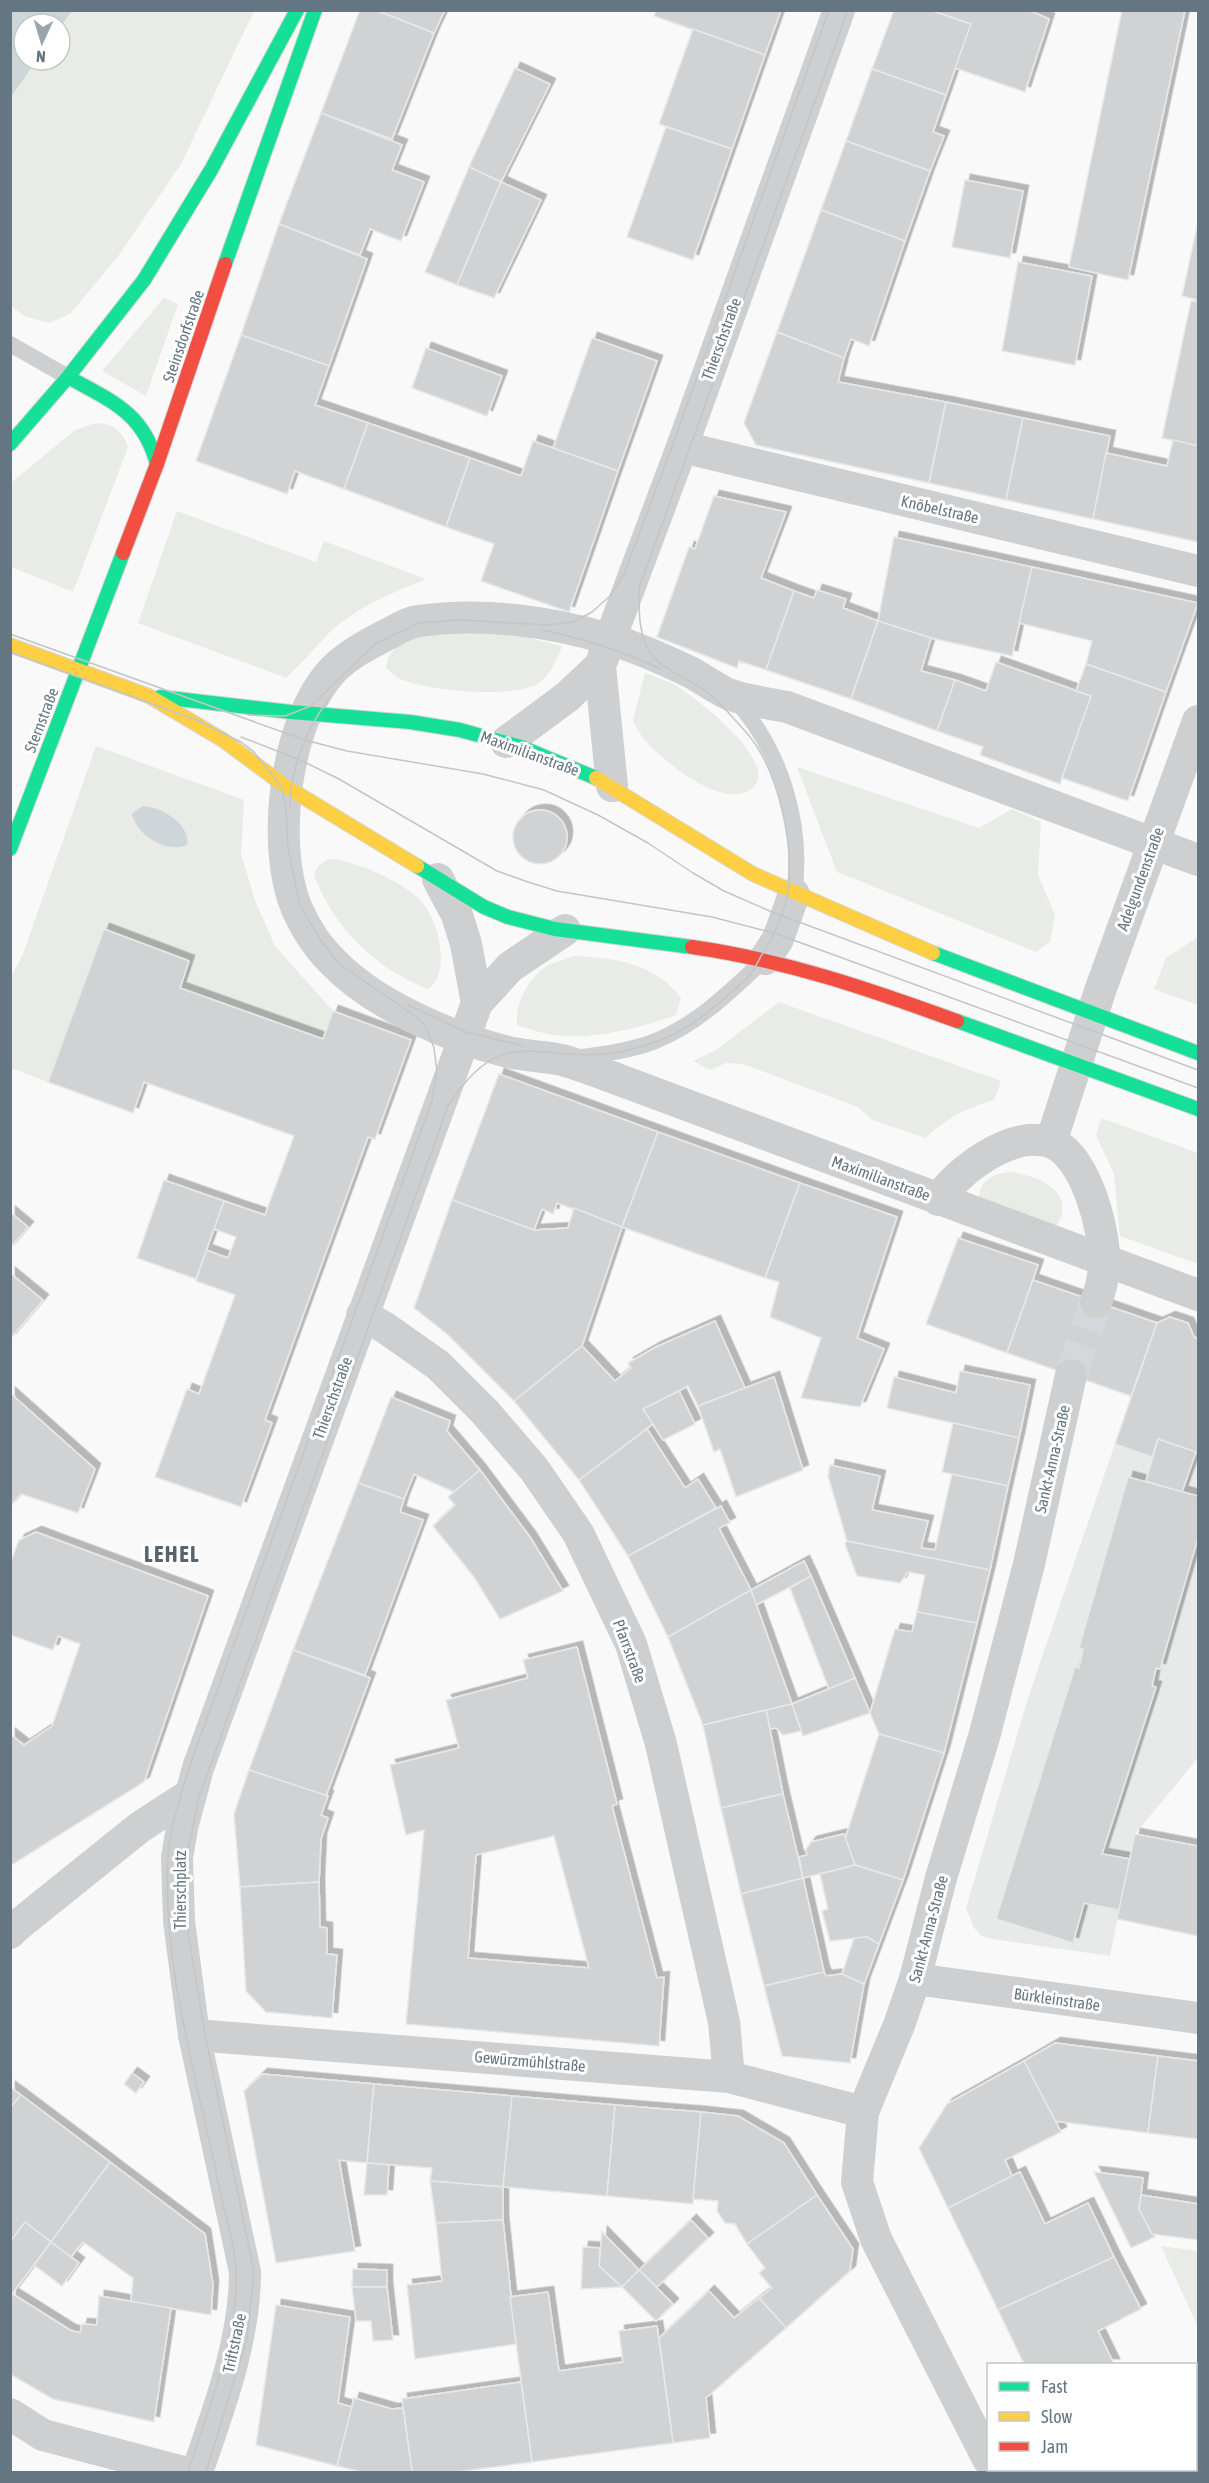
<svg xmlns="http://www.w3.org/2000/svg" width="1209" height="2483" font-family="'Asap Condensed',sans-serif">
  <defs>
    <filter id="shadow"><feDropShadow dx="5.5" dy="-5.5" stdDeviation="0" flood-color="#0004"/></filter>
  </defs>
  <rect width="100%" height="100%" fill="#f9f9f9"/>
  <polygon fill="#e8e9e9" points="958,1238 1038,1265 1033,1280 1157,1323 1170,1317 1188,1323 1194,1337 1198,1339 1198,1758 1135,1834 1110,1956 992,1939 982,1936 974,1928 966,1908 1028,1698 1131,1397 926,1324"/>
  <g fill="#e8ebe6">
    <polygon points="72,11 254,11 181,164 119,255 70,314 49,323 24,316 11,306 11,97 37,60 60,60 60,27"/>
    <polygon points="164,298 178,304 146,396 102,371"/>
    <path d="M96 423C113 424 122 430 128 447L73 592 11 567V483L75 430Z"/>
    <path d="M177 511 316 562 324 541 426 579C392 593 355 608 328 634 314 649 301 664 286 678L138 623Z"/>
    <path d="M434 632H504L562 646C557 659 552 673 540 682 519 699 435 691 409 682 400 680 392 675 386 667 389 643 413 637 434 632Z"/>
    <path d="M645 673C653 676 662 679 671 683 694 695 763 750 758 778 757 786 750 791 743 793 714 801 671 766 651 747 644 741 638 730 633 721Z"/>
    <polygon points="96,746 244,800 241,854 255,900 275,946 333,1011 323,1039 180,988 189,960 104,929 48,1082 11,1068 11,977 23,954"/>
    <polygon points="797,767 979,828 1012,809 1041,822 1038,875 1055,915 1050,942 1036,952 837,872"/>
    <path d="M328 859C353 859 403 882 420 900 436 915 447 958 437 978 436 982 431 986 428 989 376 969 333 927 314 875L318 866Z"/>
    <polygon points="1198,937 1198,1005 1154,989 1166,958"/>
    <path d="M574 956C616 958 655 963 681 998L676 1015C640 1028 587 1042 548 1034 538 1032 527 1028 517 1025 515 1007 525 985 539 972 548 963 563 960 574 956Z"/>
    <path d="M779 1002 1001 1081 994 1100C967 1108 946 1118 926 1138L872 1120 858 1107 743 1064 726 1063 710 1070 693 1061 716 1050Z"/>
    <polygon points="1101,1118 1198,1153 1198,1264 1120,1236 1114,1174 1096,1135"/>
    <path d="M1011 1172C1039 1176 1078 1192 1056 1227L979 1200C978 1181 994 1173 1011 1172Z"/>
    <polygon points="1161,2246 1198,2251 1198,2327"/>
  </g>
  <g fill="#ced6d9">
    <polygon points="11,10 72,11 60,27 60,24 24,24 24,60 37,60 11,97"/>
    <path d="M143 806C161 807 191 824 187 845 166 854 137 835 132 814Z"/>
  </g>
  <g fill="#d0d2d3" stroke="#e8e8e8" stroke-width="1.5" fill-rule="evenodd" filter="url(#shadow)">
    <polygon points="360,10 376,10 434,33 392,139 321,113"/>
    <polygon points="376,10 445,10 434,33"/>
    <polygon points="656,10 781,10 765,55 654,16"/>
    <polygon points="894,10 930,10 971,24 946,95 872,69"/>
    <polygon points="930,10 1028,10 1049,19 1025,92 955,68 971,24"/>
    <polygon points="1122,10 1185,10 1128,280 1069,267"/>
    <polygon points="693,29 765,55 732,149 659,124"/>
    <polygon points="515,68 550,84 501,182 469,167"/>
    <polygon points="872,69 946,95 933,132 944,136 930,171 846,141"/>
    <polygon points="321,113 402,145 392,170 424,182 401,241 370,229 360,255 279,224"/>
    <polygon points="666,127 732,149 693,260 627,237"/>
    <polygon points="846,141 930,171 905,241 821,210"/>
    <polygon points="469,167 501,182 457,285 425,272"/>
    <polygon points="965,180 1023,191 1010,258 952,247"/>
    <polygon points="501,182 541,200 494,298 457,285"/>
    <polygon points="821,210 905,241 869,346 851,339 844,358 777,332"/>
    <polygon points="1198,222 1198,300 1182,296"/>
    <polygon points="279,224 367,259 329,366 241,335"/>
    <polygon points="1018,262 1092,276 1075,365 1002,351"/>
    <polygon points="1191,301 1198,302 1198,446 1162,438"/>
    <polygon points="777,332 844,358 838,382 946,402 929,483 756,445 744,423"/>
    <polygon points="241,335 329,366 315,405 368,423 344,489 295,471 287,494 196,461"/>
    <polygon points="592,338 657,361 618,471 553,448"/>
    <polygon points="426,348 502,376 487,416 412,388"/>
    <polygon points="946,402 1023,418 1006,500 929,483"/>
    <polygon points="1023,418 1110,436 1093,519 1006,500"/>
    <polygon points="368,423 470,458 446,527 344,489"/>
    <polygon points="1173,440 1198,446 1198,542 1093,519 1106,453 1167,466"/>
    <polygon points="533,441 618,471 569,612 481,581 494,544 446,527 470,458 521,476"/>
    <polygon points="714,496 786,512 761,578 794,591 766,670 739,661 737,668 657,637 689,547 695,549"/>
    <polygon points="894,537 1032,567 1012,656 931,638 878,621"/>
    <polygon points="1032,567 1198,603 1166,692 1086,664 1092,641 1019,623"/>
    <polygon points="817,590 846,599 843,608 878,621 851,699 766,670 794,591 814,598"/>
    <polygon points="878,621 931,638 921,671 955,680 937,731 851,699"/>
    <polygon points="996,662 1091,696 1060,784 980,755 983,747 937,731 955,680 986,691"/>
    <polygon points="1086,664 1166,692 1128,801 1062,778 1091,696 1076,691"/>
    <circle cx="540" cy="837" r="27"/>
    <polygon points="104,929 189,961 180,988 323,1039 333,1011 411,1040 375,1139 368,1137 265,1420 272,1423 241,1507 155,1477 187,1389 199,1394 235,1295 196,1281 206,1250 228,1258 236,1237 214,1229 224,1201 265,1215 294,1136 144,1082 133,1113 48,1082"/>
    <polygon points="499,1074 658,1132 622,1227 557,1203 553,1214 542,1209 534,1230 452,1200"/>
    <polygon points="658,1132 800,1183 765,1278 622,1227"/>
    <polygon points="164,1180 224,1201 196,1279 137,1258"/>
    <polygon points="800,1183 897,1217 857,1338 884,1349 860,1407 801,1398 821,1338 770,1317 779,1282 765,1278"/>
    <polygon points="452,1200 534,1230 568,1228 574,1208 622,1227 582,1346 514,1401 447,1334 414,1308"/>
    <polygon points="10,1212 28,1227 10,1248"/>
    <polygon points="958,1238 1038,1265 1007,1353 926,1324"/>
    <polygon points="10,1273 43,1300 10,1339"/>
    <polygon points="1033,1280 1157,1323 1131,1396 1007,1353"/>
    <polygon points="1170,1317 1188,1323 1194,1337 1198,1339 1198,1453 1158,1439 1152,1457 1115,1444 1157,1323"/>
    <polygon points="715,1321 745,1388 698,1406 688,1386 643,1409 654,1423 579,1480 514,1401 582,1346 615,1381 631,1368 628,1363 656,1347"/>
    <polygon points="960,1371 1030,1385 1019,1438 887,1408 894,1377 956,1393"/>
    <polygon points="774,1377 803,1470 736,1497 720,1449 714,1452 698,1406"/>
    <polygon points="679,1391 695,1424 663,1440 643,1409"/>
    <polygon points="10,1393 95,1469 78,1513 21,1494 10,1506"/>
    <polygon points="391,1397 450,1421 447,1431 480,1470 454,1492 414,1474 404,1499 358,1483"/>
    <polygon points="953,1423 1019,1438 1008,1486 942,1472"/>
    <polygon points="647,1429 685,1488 698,1479 716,1508 628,1556 579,1480"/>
    <polygon points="1158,1439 1196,1452 1182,1492 1146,1481"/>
    <polygon points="830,1465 880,1476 872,1510 928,1521 921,1548 935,1550 952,1474 1008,1486 990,1570 847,1541 828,1476"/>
    <polygon points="480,1470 530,1537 563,1591 500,1619 474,1577 433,1526 455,1505 448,1497"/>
    <polygon points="1128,1477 1198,1496 1198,1538 1160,1669 1156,1668 1152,1686 1156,1687 1102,1854 1130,1859 1119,1910 1084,1903 1073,1943 996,1919 1075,1667 1079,1668 1083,1649 1079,1648"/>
    <polygon points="358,1483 404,1499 400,1512 423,1520 365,1675 293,1650"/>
    <polygon points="721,1506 730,1523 719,1528 751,1590 668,1637 628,1556"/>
    <polygon points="36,1532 208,1596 144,1782 10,1866 10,1734 24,1745 52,1726 80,1644 58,1636 53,1650 10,1635 10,1564 19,1540"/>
    <polygon points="847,1541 990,1570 977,1623 917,1612 925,1575 908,1572 900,1583 857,1576 845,1544"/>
    <polygon points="804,1561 811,1576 756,1605 751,1590"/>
    <polygon points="811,1576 855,1678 829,1689 790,1588"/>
    <polygon points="751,1590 792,1704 703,1725 668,1637"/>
    <polygon points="917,1612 977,1623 944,1753 879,1734 870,1713 895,1629 912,1632"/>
    <path d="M577 1647 617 1804 612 1806 657 1978 664 1977 659 2046 406 2024 424 1830 406 1835 390 1765 459 1748 446 1700 528 1678 523 1660ZM554 1836 589 1968 468 1958 476 1855Z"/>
    <polygon points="293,1650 370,1678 326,1796 249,1770"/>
    <polygon points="855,1678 870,1713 803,1736 792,1704"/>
    <polygon points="792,1704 801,1731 783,1735 776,1728 770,1729 766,1710"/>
    <polygon points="766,1710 783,1794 721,1808 703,1725"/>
    <polygon points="879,1734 944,1753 903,1880 855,1865 845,1839"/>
    <polygon points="249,1770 328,1796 321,1815 328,1818 321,1839 319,1882 240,1887 234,1814"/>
    <polygon points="783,1794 803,1878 741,1894 721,1808"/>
    <polygon points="844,1834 855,1865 803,1878 799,1857 807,1855 806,1849 811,1842"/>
    <polygon points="1135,1834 1198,1846 1198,1936 1117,1919"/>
    <polygon points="855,1865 903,1880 879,1944 867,1937 830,1941 822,1911 828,1909 820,1874"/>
    <polygon points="803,1878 824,1972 764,1986 741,1894"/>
    <polygon points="319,1882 320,1927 327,1928 327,1954 337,1955 332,2018 266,2012 246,1991 240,1887"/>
    <polygon points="867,1937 879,1944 864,1984 842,1974 854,1938"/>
    <polygon points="824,1972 826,1976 842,1974 864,1984 850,2063 782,2056 764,1986"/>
    <polygon points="1055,2043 1158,2056 1148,2133 1055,2121 1024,2061"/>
    <polygon points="1158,2056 1198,2061 1198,2139 1148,2133"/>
    <polygon points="1024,2061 1061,2132 1005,2160 1012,2176 948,2208 919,2148 947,2104"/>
    <polygon points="132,2073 144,2082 136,2093 124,2084"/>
    <polygon points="262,2074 374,2084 367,2163 339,2160 355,2251 276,2263 244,2091"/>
    <polygon points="374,2084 512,2096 503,2187 430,2181 432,2168 367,2163"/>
    <polygon points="10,2087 21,2095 10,2108"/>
    <polygon points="21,2095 110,2162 51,2242 25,2222 10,2242 10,2108"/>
    <polygon points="512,2096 615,2105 607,2196 503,2187"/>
    <polygon points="615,2105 701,2112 693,2204 607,2196"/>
    <polygon points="701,2112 738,2116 784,2143 817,2195 747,2244 735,2224 725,2223 717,2211 718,2201 693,2199"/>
    <polygon points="110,2162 205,2234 213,2285 211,2315 131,2302 133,2278 83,2242 71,2257 51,2242"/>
    <polygon points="367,2163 389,2165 387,2195 364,2195"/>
    <polygon points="1020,2172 1045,2224 1088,2203 1114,2257 998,2310 948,2208"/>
    <polygon points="1094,2172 1143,2178 1139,2209 1155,2237 1131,2248"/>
    <polygon points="430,2181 503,2187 503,2220 436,2223"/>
    <polygon points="817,2195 853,2249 850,2271 786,2328 759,2298 772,2288 759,2273 765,2268 747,2244"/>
    <polygon points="1141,2195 1198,2204 1198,2240 1152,2234 1139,2209"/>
    <polygon points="503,2220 516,2344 415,2359 407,2285 442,2281 436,2223"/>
    <polygon points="691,2220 708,2238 657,2287 639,2270"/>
    <polygon points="25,2222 51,2242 12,2294 10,2294 10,2242"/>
    <polygon points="602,2232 639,2270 622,2287 599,2266"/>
    <polygon points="51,2242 79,2263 62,2286 34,2265"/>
    <polygon points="583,2247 600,2248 599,2266 622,2287 581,2289"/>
    <polygon points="1114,2257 1141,2309 1098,2331 1114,2364 1024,2364 998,2310"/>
    <polygon points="353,2269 387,2270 387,2287 352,2287"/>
    <polygon points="639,2270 673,2304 656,2321 622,2287"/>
    <polygon points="352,2287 387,2287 393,2340 373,2341 371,2321 356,2321"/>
    <polygon points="709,2291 734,2318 759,2298 786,2328 706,2398 710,2438 673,2443 659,2338"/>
    <polygon points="548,2292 559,2371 623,2362 619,2331 657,2326 673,2443 532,2462 510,2297"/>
    <polygon points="11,2293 70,2330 80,2333 82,2324 97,2325 99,2296 171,2308 154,2422 53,2399 10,2374"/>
    <polygon points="276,2305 350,2317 338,2403 352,2407 337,2466 256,2445"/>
    <polygon points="1198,2367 1198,2427 1196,2430 1196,2369"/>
    <polygon points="521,2382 532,2462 456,2472 412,2472 402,2399"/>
    <polygon points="354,2398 392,2409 403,2408 412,2472 362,2472 337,2466"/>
    <polygon points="1074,2470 1131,2470 1125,2472 1076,2472"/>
  </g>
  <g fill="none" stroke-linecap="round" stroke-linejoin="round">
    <polyline stroke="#d4d8dc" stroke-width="32" stroke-dasharray="32 16" stroke-linecap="butt" points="1071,1375 1096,1302"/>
    <defs>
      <g id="fast">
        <polyline points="225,264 315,10"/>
        <path d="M68 377C111 401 143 412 157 464"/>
        <polyline points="10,444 68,377 144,280 211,170 297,10"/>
        <polyline points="160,697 291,712 410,722 460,730 521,747 596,778"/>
        <polyline points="10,849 123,553"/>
        <polyline points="417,866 484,907 508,917 555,929 692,947"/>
        <polyline points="933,953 1198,1053"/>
        <polyline points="957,1021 1198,1109"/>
      </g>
      <g id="slow">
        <polyline points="10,645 149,696 223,740 285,786 417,866"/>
        <polyline points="596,778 753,874 933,953"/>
      </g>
      <g id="jam">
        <polyline points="123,553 157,464 225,264"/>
        <path d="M692 947C784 960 869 989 957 1021"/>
      </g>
    </defs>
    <use href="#fast" stroke="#d5d6d7" stroke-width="16"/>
    <use href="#slow" stroke="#d5d6d7" stroke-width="16"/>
    <use href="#jam" stroke="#d5d6d7" stroke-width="16"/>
    <g stroke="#cecfd0" stroke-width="16">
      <polyline points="10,344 68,377"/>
      <path d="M733 698C781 748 804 826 794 894"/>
      <path d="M576 1058C602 1054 629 1051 653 1042 697 1025 732 990 765 959"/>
      <polyline points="1196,2457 1198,2454"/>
      <polyline points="1176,2472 1181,2470"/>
    </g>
    <g stroke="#cecfd0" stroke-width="32">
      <polyline points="682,447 1198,571"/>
      <polyline points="506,742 567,697 600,666"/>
      <polyline points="612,786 600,666 682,447 839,10"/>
      <path d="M1198 860 787 707C768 703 746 701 728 694 715 688 703 679 690 672 665 660 636 647 609 639 549 621 481 612 419 621 407 622 395 631 384 636 367 645 348 655 334 669 285 719 270 846 297 909 306 929 318 948 334 963 376 1006 450 1037 508 1052 525 1056 544 1056 562 1060 574 1063 586 1068 598 1072L1198 1295"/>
      <polyline points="438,879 457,915 466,944 477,1003"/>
      <polyline points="765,959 778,939 794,894"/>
      <polyline points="1051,1142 1100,991 1198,721"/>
      <path d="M938 1200C958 1170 1012 1130 1050 1142 1085 1153 1105 1230 1104 1262 1104 1276 1101 1289 1096 1302"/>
      <polyline points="362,1315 384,1327 438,1365 485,1412 534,1469 578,1533 631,1644 661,1744 724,2022 729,2077"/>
      <polyline points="10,1933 17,1926 140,1827 191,1794"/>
      <polyline points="915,1979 1198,2018"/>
      <polyline points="194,2035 729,2077 863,2112"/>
      <polyline points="10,2414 43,2435 183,2472"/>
      <polyline points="988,2459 876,2239 857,2182 863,2112 899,2025 915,1979 941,1878 984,1737 1029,1564 1071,1375"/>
      <path d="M197 2472C219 2409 245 2340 245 2272L194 2035 179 1921 177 1858 182 1828 198 1768 477 1003 510 967 565 930"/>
    </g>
    <use href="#fast" stroke="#16e098" stroke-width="14"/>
    <use href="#slow" stroke="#ffcf43" stroke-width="14"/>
    <use href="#jam" stroke="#f24e42" stroke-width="14"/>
    <g stroke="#c3c5c6" stroke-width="1.5">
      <path d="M541 630C583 638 622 651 661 669"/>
      <polyline points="10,634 305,740 347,751 483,774 544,790 598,815 648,843 693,873 724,891 772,912 1198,1070"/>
      <polyline points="10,652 202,722"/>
      <polyline points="248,715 285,716 311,706 375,644 419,623 459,620 548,625 573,622 592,612 610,596 624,574 673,444 829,10"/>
      <polyline points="241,737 298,759 339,779 497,871 528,882 557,891 712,917 774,933 1198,1088"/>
      <path d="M290 806C291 766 307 728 331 696"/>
      <polyline points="408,1005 466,1032 523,1046"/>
      <path d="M188 2472C207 2411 238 2339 236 2274 235 2241 222 2205 216 2172 195 2071 162 1962 168 1858 170 1827 181 1795 190 1765L432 1101 437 1071 434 1048 426 1027 415 1016 338 963 319 938 300 905 288 849 286 808 281 786 253 751 241 742 196 720"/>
      <path d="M206 2472 247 2338 254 2272 205 2034 188 1933 185 1890 186 1859 199 1797 448 1106C505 1016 542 1068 624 1051 679 1040 706 1016 746 979 753 973 757 964 761 956 774 936 785 913 788 889 794 843 778 767 745 731 733 718 721 703 707 692 693 681 660 668 651 654 638 635 639 610 639 588L848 10"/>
    </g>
  </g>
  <g text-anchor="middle" stroke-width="6" stroke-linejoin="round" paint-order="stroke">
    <g font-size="16" fill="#657683" stroke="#fff">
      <text transform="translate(183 336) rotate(-71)" y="6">Steinsdorfstraße</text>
      <text transform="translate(721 339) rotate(-70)" y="6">Thierschstraße</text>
      <text transform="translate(940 509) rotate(13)" y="6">Knöbelstraße</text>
      <text transform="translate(41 720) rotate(-69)" y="6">Sternstraße</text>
      <text transform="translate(530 753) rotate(20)" y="6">Maximilianstraße</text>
      <text transform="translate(1140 879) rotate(-70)" y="6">Adelgundenstraße</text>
      <text transform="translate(881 1178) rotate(20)" y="6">Maximilianstraße</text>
      <text transform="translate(332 1398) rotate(-70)" y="6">Thierschstraße</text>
      <text transform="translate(1052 1459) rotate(-77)" y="6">Sankt-Anna-Straße</text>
      <text transform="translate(630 1651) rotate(69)" y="6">Pfarrstraße</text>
      <text transform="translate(180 1890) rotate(-90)" y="6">Thierschplatz</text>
      <text transform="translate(928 1929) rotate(-75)" y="6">Sankt-Anna-Straße</text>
      <text transform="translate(1057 1999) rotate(8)" y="6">Bürkleinstraße</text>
      <text transform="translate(530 2061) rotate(5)" y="6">Gewürzmühlstraße</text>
      <text transform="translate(234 2343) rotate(-78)" y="6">Triftstraße</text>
    </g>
    <g font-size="22" font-weight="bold" letter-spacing="1.5" fill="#57646e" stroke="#fff">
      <text x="172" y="1562">LEHEL</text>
    </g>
  </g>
  <rect width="1209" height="2483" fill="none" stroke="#657683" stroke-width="24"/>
  <rect x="987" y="2363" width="210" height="108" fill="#ffffff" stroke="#c1c8cd" stroke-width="1.5"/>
  <rect x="999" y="2382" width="30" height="9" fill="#16e098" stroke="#c1c8cd" stroke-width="1.5"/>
  <text x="1041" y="2393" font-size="18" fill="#657683">Fast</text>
  <rect x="999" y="2412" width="30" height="9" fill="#ffcf43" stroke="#c1c8cd" stroke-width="1.5"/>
  <text x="1041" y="2423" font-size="18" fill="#657683">Slow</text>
  <rect x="999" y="2442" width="30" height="9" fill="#f24e42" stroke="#c1c8cd" stroke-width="1.5"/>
  <text x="1041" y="2453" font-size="18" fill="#657683">Jam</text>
  <g transform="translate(42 42) rotate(184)"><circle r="28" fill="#ffffff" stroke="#c1c8cd" stroke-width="1.5"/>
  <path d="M0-4.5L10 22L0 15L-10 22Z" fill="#99a4ac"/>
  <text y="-9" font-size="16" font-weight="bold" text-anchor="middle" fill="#657683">N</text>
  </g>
</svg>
